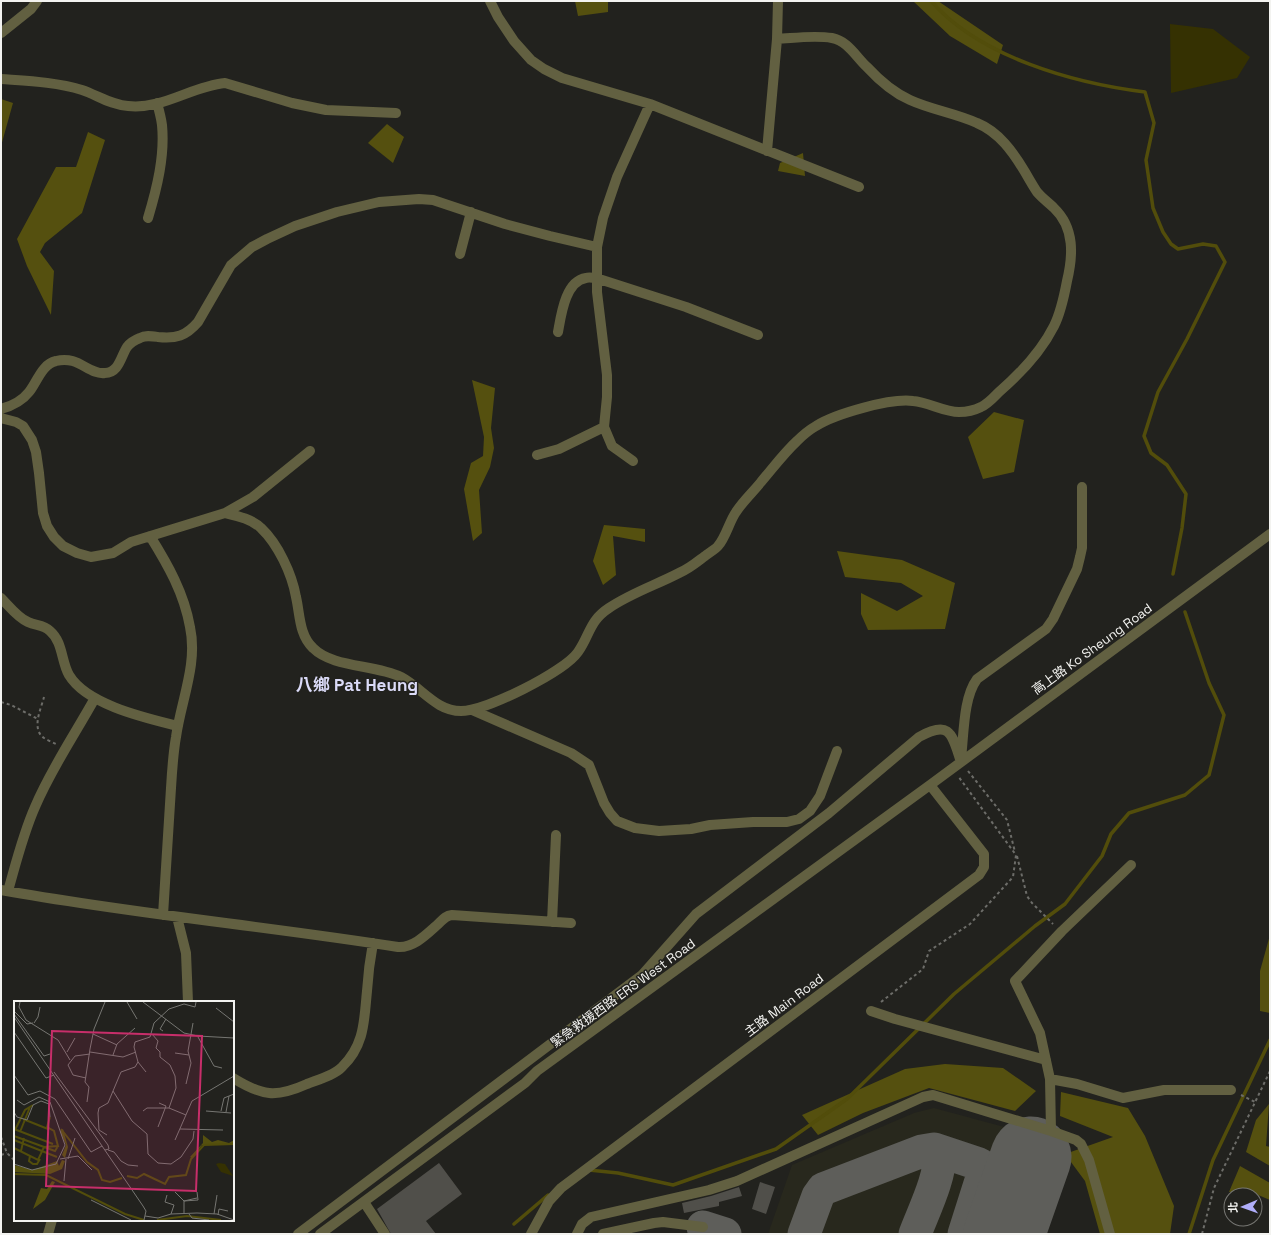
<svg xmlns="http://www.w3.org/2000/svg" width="1271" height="1235" font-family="'Space Grotesk','Noto Sans TC',sans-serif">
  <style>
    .built { fill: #28281d }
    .green { fill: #353102 }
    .forest { fill: #55500f }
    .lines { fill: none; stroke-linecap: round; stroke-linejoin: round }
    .stream { stroke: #524d0b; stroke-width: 3.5 }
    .taxiway { stroke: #5e5e5a; stroke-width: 33 }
    .runway { stroke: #5e5e5a; stroke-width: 81 }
    .building { fill: #504f4a }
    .path { stroke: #6d6d69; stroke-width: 2; stroke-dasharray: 3 3; stroke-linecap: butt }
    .minor { stroke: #626041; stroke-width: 10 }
    .labels { text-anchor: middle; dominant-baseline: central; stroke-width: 3; stroke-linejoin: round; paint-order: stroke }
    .street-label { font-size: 13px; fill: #f3f3f0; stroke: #22221e }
    .district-label { font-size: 17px; font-weight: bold; fill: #dbdbf8; stroke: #22221e }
    .inset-river { fill: none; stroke: #524d0b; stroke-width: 2 }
    .inset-road { fill: none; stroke: #767672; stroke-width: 1 }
    .view { fill: #c72e6a; fill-opacity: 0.15; stroke: #c72e6a; stroke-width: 2 }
    .inset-edge { fill: none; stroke: #f3f3f0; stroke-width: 2 }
  </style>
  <rect width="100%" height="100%" fill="#22221e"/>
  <!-- built -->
  <path class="built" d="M934 1108 1008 1128 971 1234H768L792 1165 914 1113Z"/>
  <!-- green -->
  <path class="green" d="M1170 24 1213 29 1250 57 1237 78 1171 93Z"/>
  <!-- forest -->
  <path class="forest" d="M575 1H608V12L578 16Z
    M913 1H938L1003 45 997 64 950 36Z
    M1 99 13 103 1 146Z
    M387 124 404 137 393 163 368 143Z
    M88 132 105 140 82 213 45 243 40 252 54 271 51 315 27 266 17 239 56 167H76Z
    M803 153 805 176 778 171 780 163Z
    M472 380 495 388 491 428 494 448 490 467 479 490 482 533 473 541 464 489 471 463 483 456 484 437Z
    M994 412 1024 420 1014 472 983 479 968 437Z
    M604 525 645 529V542L613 536 616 575 603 585 593 561Z
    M837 551 902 560 955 583 945 629 868 630 861 614V593L897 611 923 596 901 583 845 577Z
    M1270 935V1013L1260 1011V971Z
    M945 1064 1003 1068 1036 1091 1015 1111 929 1088 863 1113 818 1135 802 1115 905 1069Z
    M1061 1092 1128 1108 1145 1136 1174 1206 1170 1234H1100L1085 1181 1065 1154 1113 1137 1060 1116Z
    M1269 1104 1266 1146 1270 1147V1166L1246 1152 1256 1120Z
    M1240 1166 1270 1183V1200L1251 1192H1229Z"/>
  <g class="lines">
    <!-- stream -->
    <path class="stream" d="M931 1C980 57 1073 83 1145 92L1154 123 1146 160 1153 208 1163 232 1171 244 1178 249 1203 244 1216 246 1225 262 1187 339 1158 392 1144 436 1151 453 1167 465 1186 494 1182 528 1173 574
      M589 1170 618 1173 673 1185 776 1149 847 1099 954 994 1035 926 1065 904 1102 856 1111 834 1129 813 1185 795 1209 775 1224 715 1209 683 1185 612
      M514 1224 548 1195
      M1189 1234 1213 1160 1270 1040"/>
    <!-- taxiway -->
    <path class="taxiway" d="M940 1151 979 1164 984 1171 964 1234
      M703 1227 725 1234
      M804 1234 818 1196 823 1189 922 1151 934 1149 940 1151C941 1177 924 1210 915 1234"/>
    <!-- runway -->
    <path class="runway" d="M1004 1234 1031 1157"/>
  </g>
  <!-- building -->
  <path class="building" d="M439 1163 462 1194 426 1221 436 1234H391L377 1209Z
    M760 1182 775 1187 766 1214 752 1209Z
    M739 1187 742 1196 719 1202V1206L684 1213 682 1203 711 1196Z"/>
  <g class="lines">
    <!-- path -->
    <path class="path" d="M44 697C41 709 31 729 44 738 47 740 52 742 56 744
      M1 702 11 705 38 719
      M968 771 1007 820 1015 852
      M1017 856 1027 896 1032 903 1053 924
      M881 1002 923 969 929 951 970 924 1013 877 1016 855 958 776
      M1241 1095 1255 1102
      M1 1137 7 1153 15 1161
      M1 1155 7 1153
      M1202 1234 1214 1188 1270 1071"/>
    <!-- minor -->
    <path class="minor" d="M490 1 498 17 514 41 531 60 544 69 562 78 650 104 859 187
      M1 33 31 9 37 1
      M1 79C28 81 56 82 82 90 97 95 111 105 128 106 162 110 192 86 225 83L292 103 326 110 396 113
      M767 151 777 39 778 1
      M148 218C157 188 165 156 162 125 161 117 159 110 157 103
      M460 254 471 212
      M558 332C561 316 565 281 586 278 589 277 593 278 596 278L686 307 758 335
      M1 409C12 406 22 401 29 392 37 382 42 364 56 361 79 355 88 375 105 373 119 373 121 356 127 347 130 343 135 340 140 338 145 335 151 336 158 337 176 339 186 336 198 322L231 265 252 247 267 239 295 226 337 212 379 202 419 199 433 200 505 224 550 236 597 247
      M1 418 16 422 23 426 32 440 36 452 39 473 43 513 47 526 54 537 63 546 77 553 91 557 113 553 131 542 225 513 253 497 310 451
      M537 455 559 449 604 427
      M633 461 612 446 604 427 607 397V375L597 292V247L603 218 617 177 650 104
      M225 513C238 516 252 519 261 528 278 544 292 574 296 597 300 614 299 635 313 648 333 668 374 664 401 677 422 688 436 711 461 711 486 711 564 672 578 652 590 635 589 621 609 608 631 593 656 585 679 573 689 569 697 562 705 556 706 555 717 548 718 546 726 537 729 522 736 512 743 501 753 492 761 482 773 468 784 453 797 441 803 435 809 430 816 426 835 414 890 398 913 401 928 402 944 412 959 412 965 412 975 410 981 407 988 404 994 397 999 392 1021 373 1041 352 1054 326 1061 312 1064 297 1067 281 1073 256 1075 228 1054 208 1049 203 1042 198 1037 192 1033 186 1029 179 1025 172 1013 152 999 132 977 123 955 113 932 110 910 100 894 93 879 80 867 67 856 57 848 41 832 38 814 35 795 38 777 39
      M150 536C168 565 184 593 190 627 198 664 181 701 176 737 173 754 172 771 171 788 168 830 166 873 163 915
      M1 598C9 606 18 618 28 622 36 626 43 624 50 631 63 642 61 661 69 675 87 705 146 718 178 726
      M472 710 571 753 589 765 604 803 610 813 617 821 635 828 659 831 691 829 710 825 753 822H787L799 819 810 811 820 796 837 751
      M961 758C964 735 963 698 977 679L1046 629 1053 619 1077 569 1080 557 1082 548V487
      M1 890C133 914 266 926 398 947 413 948 426 935 436 926 442 921 444 916 452 915L571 923
      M8 891C16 863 23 834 35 807 51 769 75 734 95 698
      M177 917 186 953 188 1002
      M552 922 556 835
      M871 1011 895 1019 1046 1060
      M233 1078C262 1096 276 1098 307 1084 317 1080 335 1075 342 1067 365 1045 364 1020 367 991 368 975 370 959 373 943
      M1050 1079 1077 1084 1123 1098 1164 1090H1231
      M1051 1131 1050 1079 1040 1033 1015 981 1062 931 1131 865
      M364 1202 385 1234
      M48 1234 52 1220
      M298 1234 642 975 696 914 829 813 919 737C951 719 952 735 961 762
      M320 1234 525 1083 537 1071 930 785 1270 534
      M531 1234 549 1201 561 1188 979 875 984 867V854L930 785
      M577 1234 582 1224 591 1217 709 1190 737 1181 923 1097 933 1095 1051 1131 1076 1140 1081 1144 1089 1160 1110 1234
      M603 1234 654 1223 663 1222 703 1227"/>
  </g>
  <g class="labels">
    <!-- street labels -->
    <g class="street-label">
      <text transform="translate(1092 649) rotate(-36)">高上路 Ko Sheung Road</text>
      <text transform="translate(623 993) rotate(-36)">緊急救援西路 ERS West Road</text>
      <text transform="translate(784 1005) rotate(-37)">主路 Main Road</text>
    </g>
    <!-- district labels -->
    <g class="district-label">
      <text x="357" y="685">八鄉 Pat Heung</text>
    </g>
  </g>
  <!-- overview -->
  <g transform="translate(14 1001)">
    <rect width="220" height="220" fill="#22221e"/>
    <path d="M205 162 211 163 219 175 207 171 202 163Z" fill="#353102"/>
    <path d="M49 128 54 146 51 157 48 154 52 144 46 130ZM189 134 198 141 204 139 215 142 220 139V144H188L178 157 176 156 189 142ZM48 159 51 160 48 168 36 173 0 171V164L19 169 43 160 45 165ZM38 180 41 181 31 199 19 208 27 187 33 188Z" fill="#55500f"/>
    <path class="inset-river" d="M9 118 34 128M0 128 39 143M47 128 73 161 84 169 88 179 96 181 108 177M1 129 11 109 19 104M6 131 16 106M0 135 41 150 44 145M0 139 43 156M0 147 24 159 30 146 44 145 40 130 33 126 36 116M7 150 10 137M16 155 15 160 19 163H23L26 158M0 173 32 174 111 213 130 219M113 175 123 177 130 173 151 183 155 176 172 174 177 158 190 144 220 143M143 219 173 215 207 219"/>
    <path class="inset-road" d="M6 1 5 6 12 19 44 39 56 59M113 1 123 18M129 1 170 32 184 35 220 37M202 7 220 21M0 10 13 23 19 22M0 13 30 55 36 53M0 16 129 205 132 210 130 219M20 22 24 16 26 6M149 30 146 28 152 18M0 31 32 77 40 74M79 33 103 44M138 33 144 40 142 47 146 51V56L156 64 161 75 162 87 155 107M184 36 200 65 208 67M53 51 61 37M76 51 109 56 122 51M161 52 175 54M99 54 103 43 121 27M124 61 121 66 107 71 99 90 118 120 133 133 134 153 144 162 157 163 167 156 179 138 180 130M40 71 94 144 95 148 91 149M132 71 124 61 120 46 121 41 136 36 140 22 155 8 170 3 181 6 182 1M0 74 14 94 26 90 41 98 77 151 88 145M72 77 59 74 54 64 61 55 76 53M172 83 177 62 174 50 179 22M73 101 75 86 71 81 76 48 80 28 91 1M129 110 133 107H155L172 114M192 110 217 112M207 110 210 97 220 93M0 111 3 116 13 119 19 104 27 100 35 103 36 116M212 111 215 95M144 126 152 105 145 102M166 128 209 129M93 134 85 129 84 112 85 107 94 102 99 90M161 139 178 100 220 75M94 149 100 151 107 160 114 164 124 165M46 158 64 155 78 169M54 158 61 137M0 163 18 169 42 163 51 144 36 101 25 96 10 104 3 99M50 180 52 158M161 191 170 200V213M153 194 151 201 160 204 157 213M77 199 117 219M170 200 184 199 183 191M170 200 183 197M175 213 178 217 195 219M200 213 203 194M204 214 205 208 214 210M131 215 144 217 157 213 183 212 203 213 220 219"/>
    <path class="view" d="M38 30 188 35 182 190 32 185Z"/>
    <rect width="220" height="220" class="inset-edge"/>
  </g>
  <!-- border -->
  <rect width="1271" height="1235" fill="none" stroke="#f3f3f0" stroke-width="4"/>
  <!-- north arrow -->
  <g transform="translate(1243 1207) rotate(268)"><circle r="19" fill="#22221e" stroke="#767672"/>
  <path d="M0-3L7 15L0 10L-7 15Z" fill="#b0aefa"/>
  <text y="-6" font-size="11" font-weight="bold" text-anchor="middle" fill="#f3f3f0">北</text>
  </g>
</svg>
